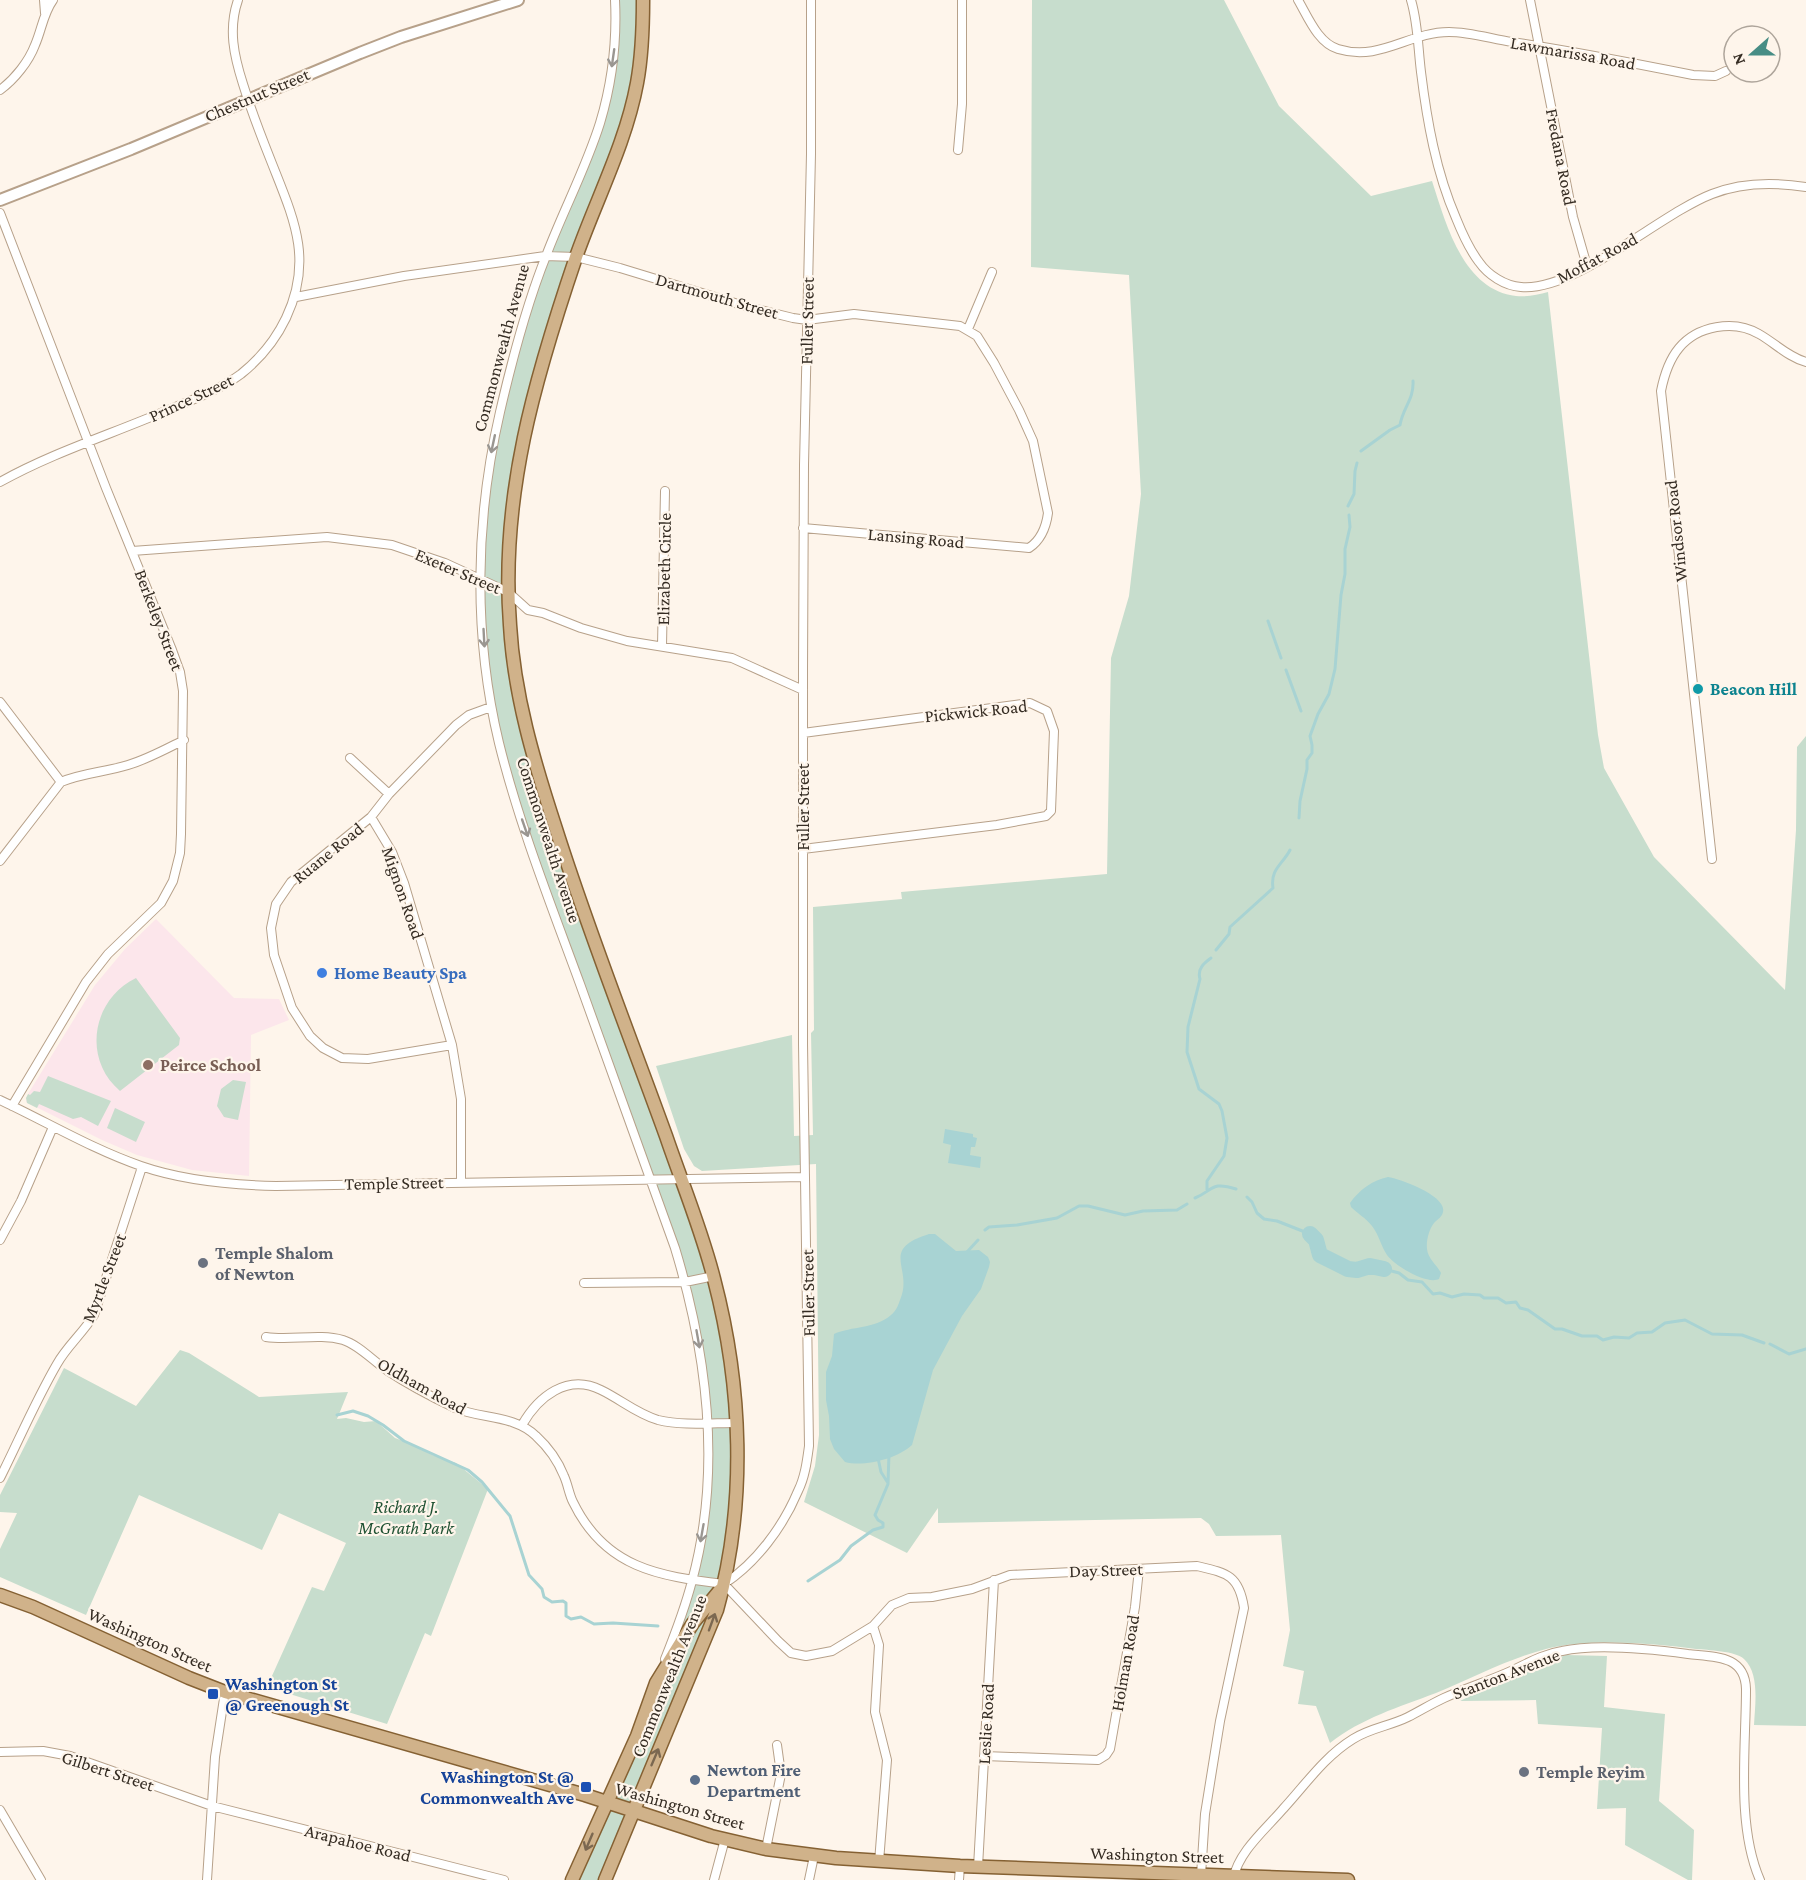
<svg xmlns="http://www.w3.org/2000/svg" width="1806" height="1880" font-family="'Crimson Pro',serif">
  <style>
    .education { fill: #fce6eb }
    .green { fill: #c7ddcd }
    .water { fill: #a8d3d3 }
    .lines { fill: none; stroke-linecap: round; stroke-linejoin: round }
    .stream { stroke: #a8d3d3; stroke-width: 3 }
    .river { stroke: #a8d3d3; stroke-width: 16 }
    .street-casing { stroke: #b7a18a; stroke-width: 10 }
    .secondary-casing { stroke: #b7a18a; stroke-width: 14 }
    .primary-casing { stroke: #856133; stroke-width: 15 }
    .street { stroke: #fff; stroke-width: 8 }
    .secondary { stroke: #fff; stroke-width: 10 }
    .primary { stroke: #d0b28a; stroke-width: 12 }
    .oneway { stroke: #9a9691 }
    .oneway2 { stroke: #7b6851 }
    .culture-dot { fill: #0f9aa8; stroke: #fef5eb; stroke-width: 2 }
    .shop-dot { fill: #3f7fe0; stroke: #fef5eb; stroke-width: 2 }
    .education-dot { fill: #8d6e63; stroke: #fef5eb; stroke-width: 2 }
    .worship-dot { fill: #6b7280; stroke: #fef5eb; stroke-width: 2 }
    .transit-dot { fill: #1a4fb4; stroke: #fef5eb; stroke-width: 2 }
    .service-dot { fill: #5c6f8a; stroke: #fef5eb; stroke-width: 2 }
    .labels { text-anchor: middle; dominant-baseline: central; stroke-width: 4.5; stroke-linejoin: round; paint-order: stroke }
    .street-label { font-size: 18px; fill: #352c23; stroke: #fef5eb }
    .culture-label { font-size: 18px; font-weight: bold; fill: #0d838f; stroke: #fef5eb; text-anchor: start }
    .shop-label { font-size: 18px; font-weight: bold; fill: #366cbe; stroke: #fef5eb; text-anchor: start }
    .education-label { font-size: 18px; font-weight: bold; fill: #785e54; stroke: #fef5eb; text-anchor: start }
    .worship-label { font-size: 18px; font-weight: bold; fill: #5b616d; stroke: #fef5eb; text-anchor: start }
    .park-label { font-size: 18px; font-style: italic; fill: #205233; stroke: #fef5eb }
    .transit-label { font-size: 18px; font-weight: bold; fill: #164399; stroke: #fef5eb; text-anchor: start }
    .service-label { font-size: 18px; font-weight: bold; fill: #4e5e75; stroke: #fef5eb; text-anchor: start }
  </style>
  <rect width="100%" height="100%" fill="#fef5eb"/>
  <!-- education -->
  <path class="education" d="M156 919 234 998 279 999 289 1020 251 1035 249 1176 192 1170 137 1155 102 1140 26 1102 28 1094 95 985 125 949Z"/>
  <!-- green -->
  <path class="green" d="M615 0H643L637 84 528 414 509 556 524 718 704 1246 737 1423 724 1584 605 1880H572L682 1616 703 1524 708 1423 691 1303 511 788 491 707 480 580 485 491 528 311 599 124 609 87Z
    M1032 0H1224L1279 106 1371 196 1432 181C1446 224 1463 290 1516 296 1527 297 1538 295 1548 292L1598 735 1604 768 1654 857 1785 990 1796 830 1797 747 1806 736V1726L1754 1725C1755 1705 1760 1674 1744 1659 1736 1651 1707 1650 1696 1649 1652 1643 1588 1638 1546 1649 1508 1659 1473 1678 1436 1693 1399 1707 1362 1718 1330 1743L1316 1706 1298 1704 1304 1671 1283 1666 1290 1630 1281 1535 1216 1536 1209 1524 1201 1518 938 1523V1508L907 1553 804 1502 815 1466 819 1435 816 1164 702 1171 694 1166 684 1149 656 1066 792 1035 794 1136 813 1135 811 1033 814 1030 813 907 902 899 901 892 1107 874 1111 658 1129 596 1141 494 1129 275 1031 267Z
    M136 978 180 1038 179 1045 120 1091C82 1059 92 999 136 978Z
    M48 1076 111 1101 98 1126 81 1117 73 1119 39 1104 37 1108 27 1103 26 1098 28 1094 30 1095 34 1091 40 1092Z
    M233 1080 246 1082 238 1120 224 1117 217 1106 221 1089Z
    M115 1108 145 1122 136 1142 107 1128Z
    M180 1350 189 1353 259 1397 348 1392 337 1419 346 1418 364 1422 376 1421 395 1438 414 1445 432 1455 456 1463 488 1489 431 1636 425 1633 387 1724 267 1687 312 1587 324 1591 346 1543 279 1513 262 1550 139 1495 86 1615 0 1577V1549L17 1513 0 1512V1495L64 1368 136 1406Z
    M1566 1655 1607 1656 1604 1707 1665 1714 1659 1801 1694 1830 1692 1880H1688L1625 1845 1626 1808 1597 1809 1602 1728 1538 1724 1536 1700 1460 1701 1517 1673Z"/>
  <!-- water -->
  <path class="water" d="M945 1129 973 1134V1137L977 1138 975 1147H971L970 1155 981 1157 980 1168 948 1163 951 1145 943 1143Z
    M1388 1177C1401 1179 1447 1196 1443 1212 1442 1217 1438 1219 1434 1223 1429 1229 1426 1241 1427 1249 1428 1259 1437 1265 1441 1273L1439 1279C1427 1285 1395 1266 1387 1255 1381 1246 1379 1235 1372 1226 1366 1218 1358 1214 1351 1207L1350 1203C1359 1190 1373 1180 1388 1177Z
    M929 1234H935L956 1251 979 1250 988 1257 990 1262 989 1267 981 1289 962 1316 933 1370 912 1445C897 1459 864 1467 845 1462L834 1449 830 1439 829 1416 826 1400V1372L832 1356 834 1334C852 1326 875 1329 891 1315 896 1311 898 1306 900 1300 914 1268 878 1250 929 1234Z"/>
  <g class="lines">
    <!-- stream -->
    <path class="stream" d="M1361 451 1390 430 1400 425C1403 407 1414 400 1413 381
      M1348 506 1354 494 1355 471 1357 463
      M1268 621 1281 658
      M1286 670 1301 711
      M1299 818 1300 801 1307 769V760L1312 753V745L1310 736 1318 714 1329 694 1335 669 1341 595 1345 574V549L1350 527 1349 515
      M1216 950 1229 934 1230 927 1273 888C1270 869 1283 864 1290 850
      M1207 1190V1181L1224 1156 1227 1138 1222 1111 1219 1104 1199 1089 1187 1052 1188 1027 1200 979C1197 969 1204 963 1211 958
      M1247 1197 1252 1202 1257 1213 1264 1219 1277 1221 1310 1234
      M1195 1198C1214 1190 1211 1181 1236 1189
      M985 1230 989 1227 1017 1225 1057 1218 1079 1206H1088L1125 1215 1143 1211 1177 1210 1187 1204
      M967 1252 978 1240
      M1384 1269 1399 1273 1408 1280 1422 1282 1433 1294 1440 1293 1452 1297 1464 1294 1480 1295 1484 1298H1498L1506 1303 1516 1302 1520 1308 1528 1310 1555 1329H1562L1582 1336H1597L1603 1340 1614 1337 1629 1338 1637 1333 1652 1332 1665 1323 1685 1320 1712 1334 1742 1335 1764 1343
      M1770 1344 1789 1354 1806 1349
      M337 1415 353 1411 368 1416 383 1425 404 1441 468 1470 482 1482 510 1516 529 1575 542 1589 544 1597 552 1602 563 1601 566 1603V1616L571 1619 581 1617 594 1624 613 1623 658 1626
      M878 1458 881 1472 888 1483
      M808 1581 840 1560 851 1546 873 1530 883 1527V1523L878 1520 875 1515 888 1484 889 1453"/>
    <!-- river -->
    <path class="river" d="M1310 1234 1316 1240 1320 1255 1348 1269 1357 1270 1370 1266 1384 1269"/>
    <!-- street casing -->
    <g class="street-casing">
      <path id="street" d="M44 0 45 13
        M615 0C617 41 612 83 600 123 586 168 563 211 546 256 526 306 512 360 500 412 475 520 473 635 499 743 519 824 551 905 580 984 612 1072 643 1160 675 1248 708 1357 722 1471 692 1581 685 1608 675 1634 665 1659
        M1298 0C1308 17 1318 43 1338 49 1380 62 1409 32 1449 32 1470 32 1492 39 1512 42 1573 51 1633 63 1693 75L1715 76 1726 71
        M1411 0C1418 23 1418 48 1421 72 1427 121 1436 172 1456 218 1462 233 1469 249 1479 262 1488 275 1505 286 1521 287 1575 292 1660 214 1712 194 1742 182 1774 182 1806 187
        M1530 0 1573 217 1587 266
        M0 90C15 79 29 61 35 45 42 29 43 14 53 0
        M958 150 962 104V0
        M0 213 106 488 172 650 180 672 183 691 181 834 180 853 173 881 161 903 108 954 86 982 12 1106
        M296 297 404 276 545 256 576 257 620 268 748 307 793 318 807 320 854 314 960 326 977 336 994 363 1019 410 1033 441 1048 513C1046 528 1041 540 1029 548L803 528
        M968 329 992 272
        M0 482C52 453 109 435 163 412 189 401 218 391 241 374 261 358 275 341 286 318 314 259 293 217 271 161 261 136 251 110 243 84 234 56 228 29 238 0
        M132 551 327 537 392 545 445 563 508 592 528 610 543 613 581 628 627 641 732 658 803 690
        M662 646 665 491
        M0 702 61 782
        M803 733 1030 703 1047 711 1054 731 1051 811 1046 816 997 825 803 849
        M350 758 389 794
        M371 817 392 852 404 883 452 1045 461 1099V1182
        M1712 859 1661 391C1664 376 1669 360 1679 348 1697 326 1734 319 1759 334 1775 343 1788 357 1806 362
        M0 861 61 782C82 773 106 772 128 765 148 759 166 749 184 740
        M452 1045 368 1059 342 1058 323 1048 310 1036 292 1008 274 955 271 928 276 904 291 882 371 817 389 794 456 725 469 715 491 707
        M0 1100C47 1122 92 1149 141 1166 184 1181 232 1185 276 1186L805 1177
        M0 1240 21 1201 53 1127
        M584 1283 685 1282 714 1276
        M266 1337C291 1341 318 1333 343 1340 359 1345 373 1361 388 1371 409 1385 432 1397 455 1408 481 1419 515 1415 536 1436 548 1447 558 1461 564 1476 568 1485 569 1494 573 1502 605 1568 658 1576 724 1584
        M522 1425C538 1397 567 1373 601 1390 620 1399 637 1414 658 1420 683 1426 711 1423 737 1423
        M0 1478C19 1440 36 1400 57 1364 67 1346 83 1333 94 1315L142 1167
        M724 1584C756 1563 783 1527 798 1491 805 1477 807 1461 809 1446L803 1044V670L804 465 811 154V0
        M724 1584 778 1641 791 1653 806 1656 832 1651 873 1626 892 1605 909 1598 932 1597 972 1589 1010 1575 1197 1566C1227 1573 1239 1575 1244 1608L1220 1721 1205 1814 1201 1875
        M873 1626 879 1645 875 1712 887 1760 879 1862
        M0 1752 43 1751 70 1756 212 1806 504 1880
        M984 1756 1098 1760 1106 1755 1110 1749 1135 1607 1139 1569
        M0 1810 41 1880
        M766 1849 781 1774 777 1745
        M978 1867 994 1580
        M1233 1879C1239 1851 1265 1830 1283 1809 1306 1784 1324 1757 1353 1739 1370 1728 1390 1726 1408 1717 1420 1711 1431 1704 1444 1698 1466 1688 1489 1681 1511 1671 1528 1663 1543 1654 1562 1651 1598 1643 1651 1649 1688 1654 1715 1657 1745 1655 1746 1689 1746 1748 1736 1825 1760 1880
        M207 1880 215 1757 225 1692
        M714 1880 725 1839
        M809 1880 814 1856
        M959 1880 960 1866"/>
    </g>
    <!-- secondary casing -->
    <g class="secondary-casing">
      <path id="secondary" d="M0 200 131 149 360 53 401 37 518 0"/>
    </g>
    <!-- primary casing -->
    <g class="primary-casing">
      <path id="primary" d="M0 1595 33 1607 189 1678 225 1692 585 1795 711 1836 766 1849 836 1858 960 1866 1348 1880
        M572 1880 637 1736 656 1683 693 1623 720 1590
        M605 1880 717 1610C747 1503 742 1386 714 1279 702 1231 682 1183 666 1136 629 1034 589 933 556 829 534 762 514 695 510 625 500 496 535 378 576 257 596 200 626 143 637 83 642 56 643 28 643 0"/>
    </g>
    <!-- street -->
    <use href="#street" class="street"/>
    <!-- secondary -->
    <use href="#secondary" class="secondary"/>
    <!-- primary -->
    <use href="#primary" class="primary"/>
  </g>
  <!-- one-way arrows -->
  <defs><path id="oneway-shaft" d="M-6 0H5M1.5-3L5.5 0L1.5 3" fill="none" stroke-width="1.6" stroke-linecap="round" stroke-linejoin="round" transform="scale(1.5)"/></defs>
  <g class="oneway">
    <use href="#oneway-shaft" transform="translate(613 58) rotate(98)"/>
    <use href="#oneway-shaft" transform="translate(493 444) rotate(102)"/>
    <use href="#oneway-shaft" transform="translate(484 638) rotate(87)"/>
    <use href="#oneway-shaft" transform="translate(525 828) rotate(71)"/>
    <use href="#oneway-shaft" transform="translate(698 1339) rotate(80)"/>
    <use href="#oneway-shaft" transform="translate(702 1533) rotate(100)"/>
  </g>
  <g class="oneway2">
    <use href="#oneway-shaft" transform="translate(712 1622) rotate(-70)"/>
    <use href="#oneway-shaft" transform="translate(655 1757) rotate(-67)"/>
    <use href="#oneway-shaft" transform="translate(589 1842) rotate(113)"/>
  </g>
  <!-- markers -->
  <circle class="culture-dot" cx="1698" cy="689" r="6"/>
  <circle class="shop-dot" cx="322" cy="973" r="6"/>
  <circle class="education-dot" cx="148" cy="1065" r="6"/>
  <g class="worship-dot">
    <circle cx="203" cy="1263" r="6"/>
    <circle cx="1524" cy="1772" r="6"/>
  </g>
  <g class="transit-dot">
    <rect x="207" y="1688" width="12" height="12" rx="3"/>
    <rect x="580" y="1781" width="12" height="12" rx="3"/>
  </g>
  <circle class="service-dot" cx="695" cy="1780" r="6"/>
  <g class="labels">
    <!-- street labels -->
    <g class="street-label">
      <text transform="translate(1573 53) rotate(10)">Lawmarissa Road</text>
      <text transform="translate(257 95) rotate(-23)">Chestnut Street</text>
      <text transform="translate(1561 157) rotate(79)">Fredana Road</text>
      <text transform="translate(1597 258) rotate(-28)">Moffat Road</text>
      <text transform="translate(717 296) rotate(16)">Dartmouth Street</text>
      <text transform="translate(807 321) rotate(-89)">Fuller Street</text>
      <text transform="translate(501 348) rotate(-75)">Commonwealth Avenue</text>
      <text transform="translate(191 398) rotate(-25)">Prince Street</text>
      <text transform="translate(1676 531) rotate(-96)">Windsor Road</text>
      <text transform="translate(916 538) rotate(5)">Lansing Road</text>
      <text transform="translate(664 569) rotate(-89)">Elizabeth Circle</text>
      <text transform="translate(458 571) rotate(23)">Exeter Street</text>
      <text transform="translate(159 620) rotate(69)">Berkeley Street</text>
      <text transform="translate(976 711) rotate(-6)">Pickwick Road</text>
      <text transform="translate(803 807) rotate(-90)">Fuller Street</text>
      <text transform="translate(549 840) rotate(72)">Commonwealth Avenue</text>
      <text transform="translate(328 853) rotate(-39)">Ruane Road</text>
      <text transform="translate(403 893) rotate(71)">Mignon Road</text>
      <text transform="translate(394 1183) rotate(-1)">Temple Street</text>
      <text transform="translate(104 1278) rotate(-69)">Myrtle Street</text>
      <text transform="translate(808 1293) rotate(-91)">Fuller Street</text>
      <text transform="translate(422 1386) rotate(29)">Oldham Road</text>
      <text transform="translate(1106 1570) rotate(-2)">Day Street</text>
      <text transform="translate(150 1640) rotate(24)">Washington Street</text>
      <text transform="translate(1125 1663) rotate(-80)">Holman Road</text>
      <text transform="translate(1506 1674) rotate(-21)">Stanton Avenue</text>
      <text transform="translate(669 1676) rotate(-68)">Commonwealth Avenue</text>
      <text transform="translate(986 1724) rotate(-87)">Leslie Road</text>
      <text transform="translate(108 1771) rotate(18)">Gilbert Street</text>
      <text transform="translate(680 1806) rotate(16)">Washington Street</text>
      <text transform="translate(358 1843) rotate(14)">Arapahoe Road</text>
      <text transform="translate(1157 1855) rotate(2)">Washington Street</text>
    </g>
    <!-- culture labels -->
    <g class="culture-label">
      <text x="1710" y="689">Beacon Hill</text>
    </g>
    <!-- shop labels -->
    <g class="shop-label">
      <text x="334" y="973">Home Beauty Spa</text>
    </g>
    <!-- education labels -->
    <g class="education-label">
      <text x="160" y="1065">Peirce School</text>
    </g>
    <!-- worship labels -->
    <g class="worship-label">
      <text x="215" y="1253">Temple Shalom<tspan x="215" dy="21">of Newton</tspan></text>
      <text x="1536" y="1772">Temple Reyim</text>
    </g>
    <!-- park labels -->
    <g class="park-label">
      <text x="406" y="1507">Richard J.<tspan x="406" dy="21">McGrath Park</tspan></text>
    </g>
    <!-- transit labels -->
    <g class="transit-label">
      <text x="225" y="1684">Washington St<tspan x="225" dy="21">@ Greenough St</tspan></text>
      <text x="574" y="1777" text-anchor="end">Washington St @<tspan x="574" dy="21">Commonwealth Ave</tspan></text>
    </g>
    <!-- service labels -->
    <g class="service-label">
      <text x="707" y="1770">Newton Fire<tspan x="707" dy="21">Department</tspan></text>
    </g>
  </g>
  <!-- north arrow -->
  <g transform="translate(1752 54) rotate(249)"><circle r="28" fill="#fef5eb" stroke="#aea59b" stroke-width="1.5"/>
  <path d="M0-4.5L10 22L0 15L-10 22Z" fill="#478d85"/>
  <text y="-9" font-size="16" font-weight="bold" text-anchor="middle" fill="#352c23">N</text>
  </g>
</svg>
